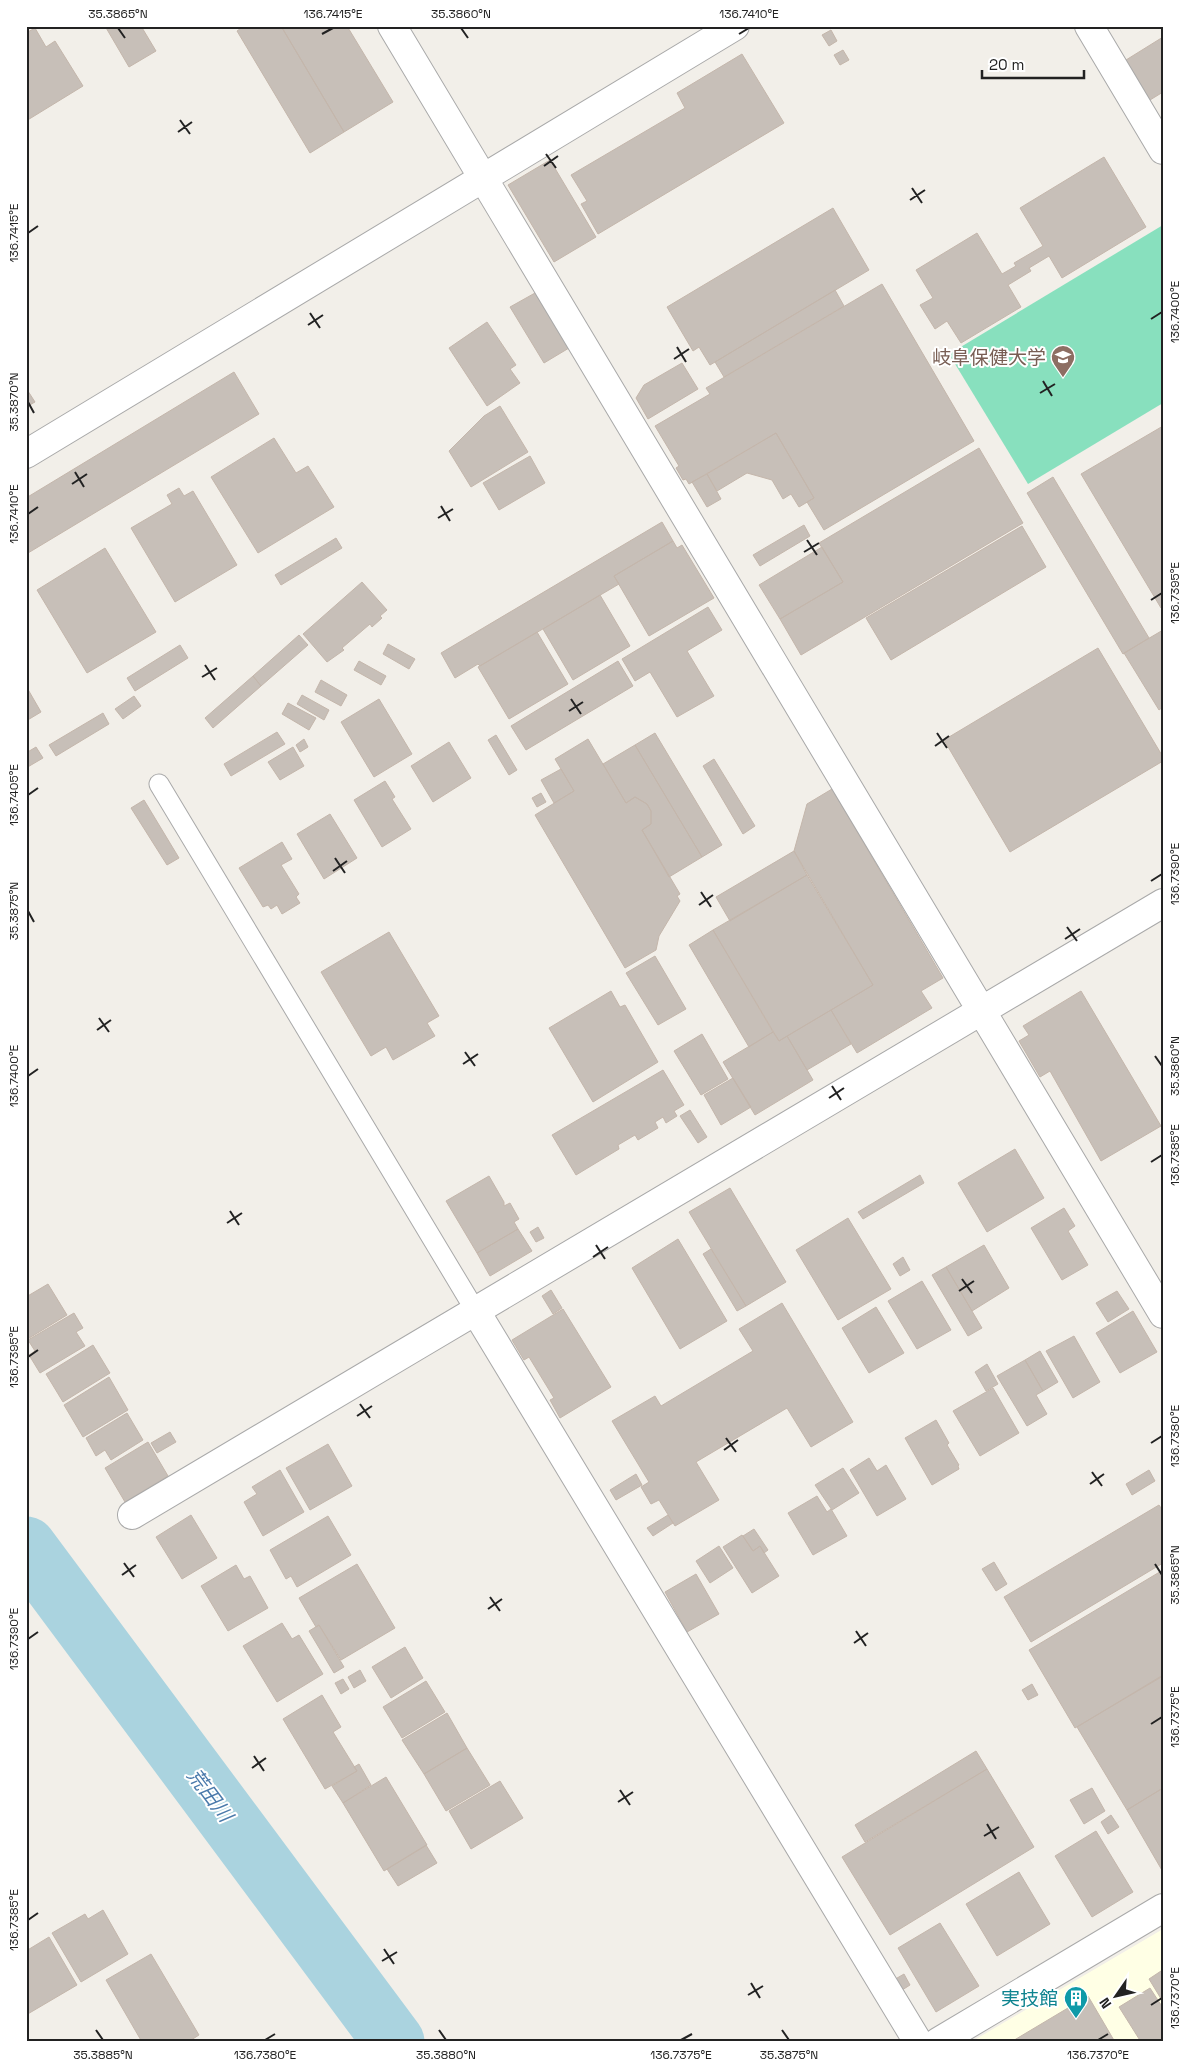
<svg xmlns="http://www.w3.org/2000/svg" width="1189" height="2068" font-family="'Space Grotesk','Noto Sans JP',sans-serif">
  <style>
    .education { fill: #ffffe5 }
    .pitch { fill: #88e0be }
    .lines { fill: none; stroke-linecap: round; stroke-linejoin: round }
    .river { stroke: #aad3df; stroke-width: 61 }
    .building { fill: #c7bfb8; stroke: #c4b6ab }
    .lane-casing { stroke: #a9a9a9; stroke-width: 21 }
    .street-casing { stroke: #a9a9a9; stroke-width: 30 }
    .lane { stroke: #fff; stroke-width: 19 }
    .street { stroke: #fff; stroke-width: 28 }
    .ticks { fill: none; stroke: #222; stroke-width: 2 }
    .labels { text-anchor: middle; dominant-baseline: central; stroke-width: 4; stroke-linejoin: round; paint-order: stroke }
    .education-label { font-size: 19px; fill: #785e54; stroke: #fff; text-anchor: end }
    .culture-label { font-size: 19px; fill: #0d838f; stroke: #fff; text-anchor: end }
    .water-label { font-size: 20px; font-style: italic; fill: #4a7aab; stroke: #fff }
    .neatline { fill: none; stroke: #222; stroke-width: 2 }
    .ticks-label { font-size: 12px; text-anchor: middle; fill: #222 }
  </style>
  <rect width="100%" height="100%" fill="#f2efe9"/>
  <!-- education -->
  <path class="education" d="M1163 1929V2042H971Z"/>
  <!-- pitch -->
  <path class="pitch" d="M1163 225V403L1028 484 949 354Z"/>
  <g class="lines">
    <!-- river -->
    <path class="river" d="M26 1547 394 2042"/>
  </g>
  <!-- building -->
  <path class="building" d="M105 26H141L156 51 129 67Z
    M244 26H281L344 132 310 153 237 31Z
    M281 26H347L393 102 344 132Z
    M35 28 46 47 55 41 83 86 26 121V33Z
    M831 30 837 41 829 46 822 35Z
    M1163 37V92L1150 100 1126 60Z
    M843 50 849 60 840 65 834 55Z
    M742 54 784 123 598 234 581 204 587 201 571 175 685 108 677 93Z
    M1104 157 1146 227 1062 278 1049 256 1029 268 1031 271 1008 285 1021 307 961 343 947 321 935 329 920 305 933 298 916 270 977 233 1002 274 1016 266 1014 263 1043 246 1020 208Z
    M550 160 596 237 554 262 508 185Z
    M833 208 869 270 710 365 699 347 693 351 667 307Z
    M882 284 974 441 824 530 807 502 814 498 776 433 689 484 686 479 683 480 676 468 679 466 655 426 710 394 706 388Z
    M835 290 844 306 724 377 715 362Z
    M535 293 569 348 544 363 510 307Z
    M487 322 516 365 510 369 520 383 487 406 449 348Z
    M682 363 698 389 648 419 636 398 644 385Z
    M234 372 259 414 28 553 26 550V498Z
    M26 388 35 402 26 407Z
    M500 406 528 452 471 487 449 451 484 416Z
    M1163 426V607L1161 608 1081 474Z
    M776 433 814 498 799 507 791 494 783 499 772 480 747 473 717 491 707 474Z
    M274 438 296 473 308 466 334 507 258 553 211 477Z
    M979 448 1023 523 801 655 780 619 843 582 819 543Z
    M530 456 545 483 499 510 483 483Z
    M707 474 721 499 707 507 692 482Z
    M1053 477 1149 638 1123 654 1027 493Z
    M179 488 184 496 193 491 237 565 175 602 131 528 172 504 167 495Z
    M662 522 673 541 614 576 619 584 480 666 478 664 455 678 441 653Z
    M804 525 810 536 760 566 753 555Z
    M1022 526 1046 567 891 660 866 618Z
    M336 538 342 548 281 585 275 575Z
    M673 541 677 548 682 545 714 598 649 636 614 576Z
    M822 547 843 582 780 619 759 585Z
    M105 548 156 632 87 673 37 590Z
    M362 582 387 610 380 616 382 618 372 627 370 624 342 648 344 650 327 662 303 634Z
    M600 595 630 646 573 680 543 629Z
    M708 607 722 630 687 651 714 696 677 717 650 672 635 681 622 659Z
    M1163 630V707L1159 710 1124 653Z
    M537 632 568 684 509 719 478 667Z
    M299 635 308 645 261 686 253 676Z
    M388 644 415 659 409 669 383 654Z
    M180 645 188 658 135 691 127 678Z
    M1098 648 1163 757V761L1010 852 944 740Z
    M359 661 386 676 381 685 354 670Z
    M618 661 633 686 526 750 511 726Z
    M253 676 261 686 213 728 205 718Z
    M321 680 347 695 341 706 315 692Z
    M26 686 41 712 26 721Z
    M302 695 329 710 324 720 297 704Z
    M134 696 141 706 123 719 115 709Z
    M379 699 412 754 374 777 341 722Z
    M288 703 316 718 309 730 282 714Z
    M103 713 109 724 56 756 49 745Z
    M277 732 285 744 231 776 224 764Z
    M655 733 722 845 702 857 635 745Z
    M496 735 517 770 509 775 488 740Z
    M304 739 308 747 300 752 296 745Z
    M588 739 626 803 635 797 647 804 651 811V824L642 830 680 894 677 896 680 901 659 936 656 950 625 968 535 815 574 791 555 759Z
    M449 742 471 778 433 802 411 766Z
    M635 745 702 857 669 877 642 830 651 824V811L647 804 635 797 626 803 603 764Z
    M36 747 43 758 26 768V753Z
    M293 747 304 766 280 780 268 762Z
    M714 759 755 826 743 834 703 766Z
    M561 769 574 791 554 803 541 780Z
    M385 781 395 797 392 799 411 829 382 847 354 800Z
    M832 789 943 978 921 991 932 1008 857 1053 831 1010 873 985 794 851 807 804Z
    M541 793 546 802 537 807 532 798Z
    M144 800 179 858 167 865 131 808Z
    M330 814 357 858 324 879 297 834Z
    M282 842 292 859 281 865 299 894 296 897 300 903 282 914 277 905 271 909 268 905 263 907 239 868Z
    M794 851 807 875 730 921 716 897Z
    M807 875 873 985 779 1041 713 930Z
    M713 930 773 1032 749 1047 689 945Z
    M389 932 439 1016 427 1023 435 1036 393 1060 386 1047 371 1056 321 972Z
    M655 956 686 1009 658 1025 626 973Z
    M611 991 620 1007 625 1005 658 1062 593 1102 549 1028Z
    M1081 991 1161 1126 1101 1161 1050 1071 1040 1077 1019 1041 1029 1035 1023 1026Z
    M831 1010 851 1044 807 1070 787 1036Z
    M773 1032 779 1041 787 1036 813 1080 755 1115 723 1062Z
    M702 1034 728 1079 701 1095 674 1051Z
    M663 1070 684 1105 674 1111 677 1116 666 1123 663 1117 655 1122 658 1128 638 1140 635 1135 618 1145 619 1149 576 1175 552 1135Z
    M733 1078 751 1107 721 1125 704 1095Z
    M690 1110 707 1137 698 1143 680 1116Z
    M1015 1149 1044 1198 987 1232 958 1183Z
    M920 1175 924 1183 863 1219 858 1212Z
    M489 1176 504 1202V1206L510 1203 519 1219 514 1222 518 1229 477 1253 446 1201Z
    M730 1188 786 1282 746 1306 689 1212Z
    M1064 1208 1075 1226 1068 1231 1088 1265 1062 1280 1031 1228Z
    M848 1218 891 1289 838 1320 796 1250Z
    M538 1227 544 1238 536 1242 530 1232Z
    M518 1229 532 1251 490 1276 477 1253Z
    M678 1239 727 1321 680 1349 632 1268Z
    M984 1245 1009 1288 972 1311 946 1267Z
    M711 1249 746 1306 737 1311 703 1254Z
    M903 1257 910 1270 900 1276 893 1264Z
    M946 1267 982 1328 968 1336 932 1275Z
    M922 1281 951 1330 917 1349 888 1301Z
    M48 1284 67 1315 26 1340V1297Z
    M551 1290 562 1308 553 1314 542 1296Z
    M1117 1291 1129 1309 1108 1322 1096 1303Z
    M782 1303 853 1422 811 1447 787 1408 696 1462 719 1500 675 1526 659 1500 651 1504 641 1487 649 1482 612 1421 655 1396 661 1406 753 1351 739 1329Z
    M876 1307 904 1353 869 1373 842 1328Z
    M563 1309 611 1387 560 1418 550 1400 554 1398 529 1357 524 1360 512 1340Z
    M1133 1311 1157 1352 1120 1373 1096 1333Z
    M74 1313 83 1328 76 1332 85 1346 40 1373 29 1355 35 1351 28 1340Z
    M1074 1336 1100 1382 1073 1398 1046 1351Z
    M93 1345 110 1373 63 1402 46 1374Z
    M1040 1351 1058 1382 1043 1391 1025 1360Z
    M1025 1360 1043 1391 1036 1395 1047 1414 1027 1426 997 1376Z
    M987 1364 998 1384 986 1391 975 1372Z
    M109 1377 128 1410 83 1437 64 1405Z
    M993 1388 1019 1433 980 1456 953 1411Z
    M127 1413 143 1440 111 1460 105 1450 96 1456 86 1438Z
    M936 1420 949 1443 947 1445 959 1465 958 1466 959 1469 932 1485 905 1438Z
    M170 1432 176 1442 157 1453 151 1443Z
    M148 1442 168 1476 125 1502 105 1468Z
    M328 1444 352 1486 310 1510 286 1468Z
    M869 1458 877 1471 886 1465 906 1499 877 1516 850 1470Z
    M843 1468 859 1493 832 1510 815 1485Z
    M280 1470 304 1512 263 1536 244 1502 257 1494 252 1487Z
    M1149 1470 1155 1481 1132 1495 1126 1484Z
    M636 1474 642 1485 616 1500 610 1490Z
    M817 1496 827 1512 831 1509 847 1536 813 1555 788 1513Z
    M1159 1505 1163 1511V1563L1031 1642 1004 1597Z
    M191 1515 217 1558 182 1579 156 1537Z
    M668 1515 673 1523 653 1536 647 1528Z
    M328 1516 351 1555 297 1587 291 1576 286 1579 270 1550Z
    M754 1529 768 1550 764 1553 760 1546 753 1551 743 1536Z
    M742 1535 753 1551 760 1546 779 1576 752 1593 723 1547Z
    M719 1546 733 1568 710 1583 696 1561Z
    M994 1562 1007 1584 996 1591 982 1569Z
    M357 1564 395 1628 341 1660 319 1625 316 1627 299 1598Z
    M236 1565 244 1579 250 1576 268 1608 228 1631 201 1586Z
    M1163 1570V1676L1075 1728 1029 1650Z
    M696 1574 719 1614 687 1632 665 1592Z
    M282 1623 292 1639 299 1635 323 1674 277 1702 243 1646Z
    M319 1625 344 1667 334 1673 309 1631Z
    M405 1647 423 1678 391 1698 372 1667Z
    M360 1670 366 1681 354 1688 348 1677Z
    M1163 1675V1788L1127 1810 1077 1727Z
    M343 1679 349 1689 341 1694 335 1683Z
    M426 1681 445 1712 402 1738 383 1707Z
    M1032 1684 1038 1695 1028 1700 1022 1690Z
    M322 1695 341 1727 333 1732 357 1771 325 1789 283 1719Z
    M447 1713 467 1748 424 1774 402 1740Z
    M467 1748 490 1785 446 1811 424 1774Z
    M976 1751 987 1769 865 1842 855 1825Z
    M359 1764 371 1785 343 1803 332 1786 357 1771 354 1767Z
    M987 1769 1034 1847 890 1935 842 1857Z
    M386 1777 427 1845 384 1871 343 1803Z
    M500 1781 523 1818 471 1849 449 1811Z
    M1092 1788 1105 1811 1084 1824 1070 1800Z
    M1163 1788V1872L1127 1810Z
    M1111 1815 1119 1827 1108 1834 1101 1822Z
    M1096 1831 1133 1892 1092 1917 1055 1856Z
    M426 1845 437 1863 398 1886 387 1869Z
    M1019 1872 1050 1924 997 1956 966 1904Z
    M103 1910 128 1954 81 1982 52 1933 85 1914 88 1919Z
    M940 1923 979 1986 936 2012 898 1948Z
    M49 1937 77 1985 26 2015V1951Z
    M151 1954 199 2035 188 2042H142L106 1980Z
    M1161 1971 1163 1974V2002L1149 1979Z
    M904 1974 910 1985 899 1992 892 1981Z
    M1150 1988 1163 2008V2042H1141L1119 2007Z
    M1088 1996 1115 2042H1011Z"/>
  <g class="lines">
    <!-- lane casing -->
    <g class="lane-casing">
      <path id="lane" d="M159 784 475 1310"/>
    </g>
    <!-- street casing -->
    <g class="street-casing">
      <path id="street" d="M392 26 1163 1314
        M1089 26 1163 150
        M26 454 735 26
        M475 1310 918 2042
        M132 1515C475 1310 820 1109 1163 903
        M938 2042 1163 1908"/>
    </g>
    <!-- lane -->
    <use href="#lane" class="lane"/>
    <!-- street -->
    <use href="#street" class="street"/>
  </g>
  <!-- ticks -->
  <path class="ticks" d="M118 28 125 38M461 28 468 38M322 34 333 28M739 34 749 28M180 120 190 134M178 132 192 122M546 154 556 168M544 166 558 156M912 188 922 203M910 200 925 190M28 233 38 226M310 313 320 328M1151 319 1162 312M308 325 323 315M677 347 686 362M674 359 689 349M1043 381 1052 396M1040 393 1055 384M28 402 34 413M75 472 84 487M72 484 87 474M441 506 450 521M28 514 38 507M438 518 453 509M807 540 817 555M804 552 819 543M1151 600 1162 593M205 665 215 680M202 677 217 668M571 699 581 714M569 711 583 702M937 733 947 748M935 746 949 736M28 795 38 788M335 858 345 873M333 871 347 861M1151 881 1162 874M701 892 711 907M699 905 713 895M28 911 34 922M1067 927 1077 941M1065 939 1080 929M99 1018 109 1032M97 1030 111 1020M465 1052 475 1066M1155 1056 1162 1066M463 1064 478 1054M28 1076 38 1069M832 1086 841 1100M829 1098 844 1088M1151 1162 1162 1155M230 1211 239 1225M227 1223 242 1213M596 1245 605 1259M593 1257 608 1247M962 1279 972 1293M959 1291 974 1281M28 1357 38 1350M360 1404 370 1418M357 1416 372 1406M726 1438 736 1452M1151 1443 1162 1436M724 1450 738 1440M1092 1472 1102 1486M1090 1484 1104 1474M124 1563 134 1577M1155 1564 1162 1575M122 1575 136 1565M490 1597 500 1611M488 1609 502 1599M856 1631 866 1646M28 1639 38 1632M854 1643 868 1633M1151 1724 1162 1717M254 1756 264 1771M252 1768 266 1758M620 1790 630 1805M618 1802 633 1792M987 1824 996 1839M984 1836 999 1827M28 1920 38 1913M384 1949 394 1964M382 1961 397 1952M751 1983 760 1998M748 1995 763 1986M1151 2005 1162 1998M96 2030 103 2040M439 2030 446 2040M782 2030 789 2040M265 2040 275 2034M681 2040 692 2034M1098 2040 1108 2034"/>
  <!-- icons -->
  <defs>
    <g id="university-pin" transform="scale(1.25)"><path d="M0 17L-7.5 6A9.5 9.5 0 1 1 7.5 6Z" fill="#8d6e63" stroke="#fff"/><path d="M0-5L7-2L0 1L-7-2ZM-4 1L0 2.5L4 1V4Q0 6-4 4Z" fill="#fff"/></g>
    <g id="building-pin" transform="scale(1.25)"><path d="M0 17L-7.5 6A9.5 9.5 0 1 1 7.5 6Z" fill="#0f9aa8" stroke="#fff"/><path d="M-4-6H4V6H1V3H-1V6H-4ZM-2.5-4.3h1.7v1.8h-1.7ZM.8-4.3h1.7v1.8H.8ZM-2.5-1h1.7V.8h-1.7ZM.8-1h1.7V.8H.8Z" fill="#fff"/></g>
  </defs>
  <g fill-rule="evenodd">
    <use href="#university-pin" x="1063" y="357"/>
    <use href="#building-pin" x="1076" y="1998"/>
  </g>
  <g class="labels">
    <!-- education labels -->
    <g class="education-label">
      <text x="1046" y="357">岐阜保健大学</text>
    </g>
    <!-- culture labels -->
    <g class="culture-label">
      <text x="1058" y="1998">実技館</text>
    </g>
    <!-- water labels -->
    <g class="water-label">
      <text transform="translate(210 1795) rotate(53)">荒田川</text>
    </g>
  </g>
  <!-- border -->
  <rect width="1189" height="2068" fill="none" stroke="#ffffff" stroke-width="55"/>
  <!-- north arrow -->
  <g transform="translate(1116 1996) rotate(236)" stroke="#ffffff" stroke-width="4" paint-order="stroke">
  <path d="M0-4L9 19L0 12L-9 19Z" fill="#222222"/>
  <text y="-8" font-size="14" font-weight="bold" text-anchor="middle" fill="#222222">N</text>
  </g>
  <!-- scale -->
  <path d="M982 70v8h102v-8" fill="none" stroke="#222222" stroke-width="2.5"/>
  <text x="989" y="70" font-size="15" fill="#222222" stroke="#ffffff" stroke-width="4" paint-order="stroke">20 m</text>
  <rect x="28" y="28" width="1134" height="2012" class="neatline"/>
  <g class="ticks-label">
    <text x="118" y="18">35.3865°N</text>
    <text x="333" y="18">136.7415°E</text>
    <text x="461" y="18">35.3860°N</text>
    <text x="749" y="18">136.7410°E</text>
    <text transform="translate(14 233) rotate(-90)" y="4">136.7415°E</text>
    <text transform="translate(1175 312) rotate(-90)" y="4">136.7400°E</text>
    <text transform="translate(14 402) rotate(-90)" y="4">35.3870°N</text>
    <text transform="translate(14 514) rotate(-90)" y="4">136.7410°E</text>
    <text transform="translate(1175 593) rotate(-90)" y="4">136.7395°E</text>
    <text transform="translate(14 795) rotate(-90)" y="4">136.7405°E</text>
    <text transform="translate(1175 874) rotate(-90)" y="4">136.7390°E</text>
    <text transform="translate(14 911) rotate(-90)" y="4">35.3875°N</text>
    <text transform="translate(1175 1066) rotate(-90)" y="4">35.3860°N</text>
    <text transform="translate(14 1076) rotate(-90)" y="4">136.7400°E</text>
    <text transform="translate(1175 1155) rotate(-90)" y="4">136.7385°E</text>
    <text transform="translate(14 1357) rotate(-90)" y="4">136.7395°E</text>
    <text transform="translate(1175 1436) rotate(-90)" y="4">136.7380°E</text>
    <text transform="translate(1175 1575) rotate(-90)" y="4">35.3865°N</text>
    <text transform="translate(14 1639) rotate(-90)" y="4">136.7390°E</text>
    <text transform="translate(1175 1717) rotate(-90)" y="4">136.7375°E</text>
    <text transform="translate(14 1920) rotate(-90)" y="4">136.7385°E</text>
    <text transform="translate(1175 1998) rotate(-90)" y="4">136.7370°E</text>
    <text x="103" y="2059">35.3885°N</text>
    <text x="265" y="2059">136.7380°E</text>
    <text x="446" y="2059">35.3880°N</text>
    <text x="681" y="2059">136.7375°E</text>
    <text x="789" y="2059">35.3875°N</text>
    <text x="1098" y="2059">136.7370°E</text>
  </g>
</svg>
